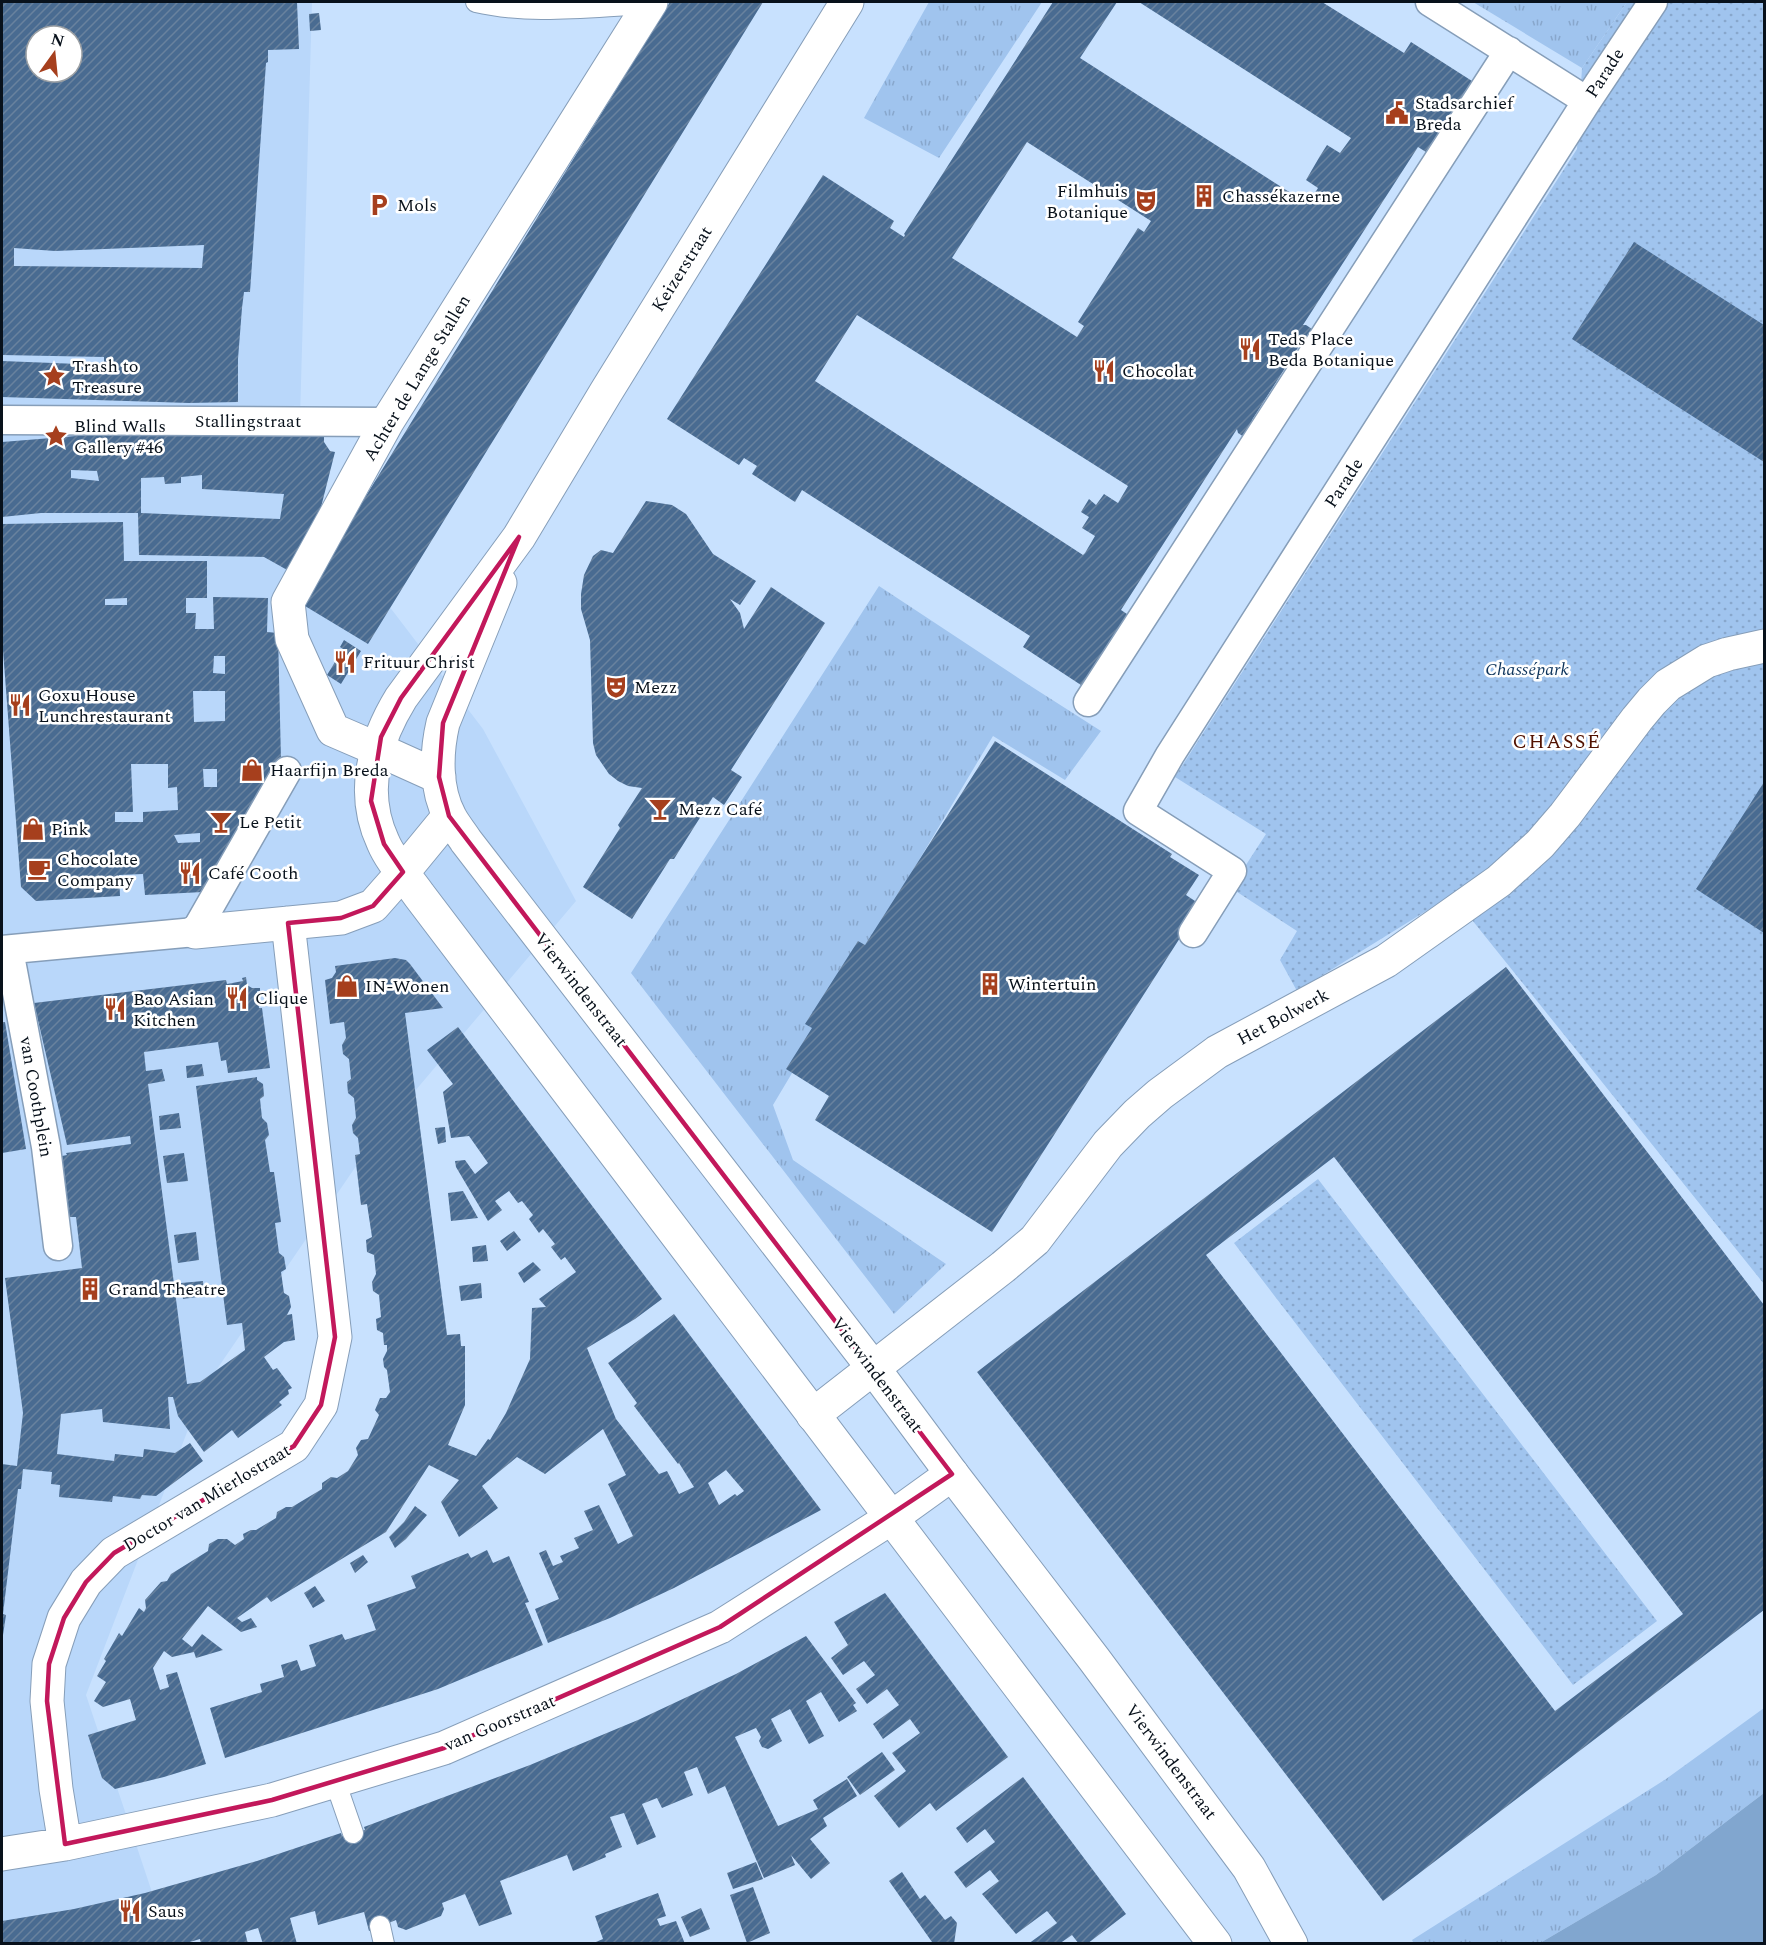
<svg xmlns="http://www.w3.org/2000/svg" width="1766" height="1945" font-family="Spectral,serif">
  <style>
    .built { fill: #b9d7fa; fill-rule: evenodd }
    .grass { fill: url(#grass-tufts) }
    .park { fill: url(#park-dots) }
    .water { fill: #81a6cf }
    .building { fill: url(#building-hatch); fill-rule: evenodd }
    .lines { fill: none; stroke-linecap: round; stroke-linejoin: round }
    .service-casing { stroke: #869eb9; stroke-width: 22 }
    .pedestrian-casing { stroke: #869eb9; stroke-width: 31 }
    .minor-casing { stroke: #869eb9; stroke-width: 35 }
    .tertiary-casing { stroke: #869eb9; stroke-width: 35 }
    .service { stroke: #fff; stroke-width: 20 }
    .pedestrian { stroke: #fff; stroke-width: 28 }
    .minor { stroke: #fff; stroke-width: 33 }
    .tertiary { stroke: #fff; stroke-width: 33 }
    .marked { fill: none; stroke: #c2185b; stroke-width: 4.5; stroke-linejoin: round }
    .labels { text-anchor: middle; dominant-baseline: central; stroke-width: 5; stroke-linejoin: round; paint-order: stroke }
    .street-label { font-size: 18px; fill: #08111b; stroke: #fff }
    .poi-label { font-size: 18px; fill: #08111b; stroke: #fff; text-anchor: start }
    .park-label { font-size: 18px; font-style: italic; fill: #0d345c; stroke: #fff }
    .neighbourhood-label { font-size: 20px; letter-spacing: 1.5px; fill: #511100; stroke: #fff }
  </style>
  <defs>
    <pattern id="grass-tufts" width="24" height="20" patternUnits="userSpaceOnUse" patternTransform="scale(1.5)"><rect width="24" height="20" fill="#a0c4ee"/><path d="M3 7l-1-3M5 7V3M7 7l1-3M15 17l-1-3M17 17v-4M19 17l1-3" fill="none" stroke="#88a7cc"/></pattern>
    <pattern id="park-dots" width="8" height="8" patternUnits="userSpaceOnUse" patternTransform="scale(1.5)"><rect width="8" height="8" fill="#a0c4ee"/><path d="M2 2h.1M6 6h.1" fill="none" stroke="#88a7cc" stroke-width="1.8" stroke-linecap="round"/></pattern>
    <pattern id="building-hatch" width="6" height="6" patternUnits="userSpaceOnUse" patternTransform="scale(1.5)"><rect width="6" height="6" fill="#496b91"/><path d="M-1 1l2-2M0 6l6-6M5 7l2-2" fill="none" stroke="#69829e"/></pattern>
  </defs>
  <rect width="100%" height="100%" fill="#c8e1fe"/>
  <!-- built -->
  <path class="built" d="M2 2H312L298 487 483 729 576 901 376 1137 204 1388 86 1695 169 1943 2 1944ZM36 36H72V72H36Z"/>
  <!-- grass -->
  <path class="grass" d="M929 2H1042L939 158 864 118Z
    M1473 2H1627L1582 68Z
    M879 586 1029 685 1101 731 1065 780 993 736 773 1105 793 1160 946 1264 894 1314 631 973Z
    M1764 1708V1793L1656 1875 1540 1943 1414 1944 1412 1940 1666 1779Z"/>
  <!-- park -->
  <path class="park" d="M1627 2H1764V1284L1452 895 1297 991 1280 960 1297 931 1231 888 1266 834 1175 777 1577 149 1582 68Z
    M1318 1179 1657 1621 1573 1685 1234 1243Z"/>
  <!-- water -->
  <path class="water" d="M1764 1793V1943H1540L1656 1875Z"/>
  <!-- building -->
  <path class="building" d="M2 2H297L299 49 268 50V62L266 63 250 292H244L242 308 238 359V402L189 403 2 397V361L104 365V357L2 355ZM36 36H72V72H36ZM204 245 202 268 14 266V248L55 251Z
    M670 2H763L368 644 300 603Z
    M1053 2H1117L1080 58 1308 204 1318 188 1306 180 1320 156 1327 145 1340 153 1351 138 1139 2H1322L1404 53 1411 42 1472 81 1426 152 1418 147 1303 325H1306L1312 329 1315 337 1303 345 1301 343 1252 420 1254 421 1244 437 1238 433 1237 429 1121 610 1130 616 1084 687 1023 647 1030 636 802 490 795 502 752 474 757 466 744 458 739 465 667 419 823 175 894 221 890 228 904 237 905 235 904 234ZM1027 142 1151 221 1144 232 1138 228 1078 322 1084 326 1077 337 952 258ZM857 315 1128 486 1118 503 1104 494 1096 505 1089 499 1081 512 1089 517 1082 528 1095 536 1085 553 1083 555 815 381Z
    M319 13 321 30 310 31 309 14Z
    M1634 242 1764 325V462L1572 339Z
    M113 433 324 437V442L330 451 335 452 318 519 289 571 264 557 139 555 138 513H41L2 517V442ZM71 470 97 471 99 481 71 478ZM202 475V489L284 494 280 519 141 513V478L164 477 165 484 181 483V477Z
    M646 501 672 505 686 514 713 554 756 581 740 605 730 599 740 613 744 629 771 587 825 623 731 770 742 777 724 805 713 797 674 859H670L632 919 583 887 620 828 618 825 642 788 628 786 618 781 609 774 596 755 593 743 590 640 581 609V594L584 575 593 556 601 550 613 553Z
    M123 522 124 561H207V598H186V613H196L195 629H214L213 597 268 598 267 632 278 633 281 761 203 892 145 895 143 874 119 875 120 896 36 901 21 887 2 637V524ZM127 598V605H105V599ZM214 656H225V674L213 673ZM193 691H225V721L194 722ZM131 764H168V788L177 787 178 810 143 812V822H115V812H133ZM203 769H217V787H204ZM200 833V842L178 843 174 835Z
    M344 640 361 651 341 684 327 675 343 649 340 647Z
    M995 741 1172 854 1170 857 1199 875 1186 895 1201 905 992 1232 815 1120 829 1096 786 1069 812 1028 805 1024 858 941 865 945Z
    M1764 782V933L1696 889Z
    M395 958 406 960 410 964 443 1008 405 1013 447 1335 460 1334 461 1346H465V1405L448 1445 476 1456 488 1439 490 1440 506 1413 530 1359 532 1308 546 1307 539 1299 576 1272 565 1257 561 1260 551 1247 555 1244 543 1229 539 1233 529 1219 533 1215 522 1201 518 1203 509 1191 495 1201 502 1210 488 1221 456 1167 455 1161 465 1160 475 1174 488 1163 469 1136 451 1138 443 1092 453 1084 427 1050 458 1027 662 1299 635 1319 587 1348 616 1419 659 1474 667 1471 679 1494 694 1487 679 1463 678 1464 634 1406 637 1403 608 1363 674 1314 821 1510 674 1588 610 1618 548 1643 535 1609 559 1599 539 1553 546 1550 553 1566 563 1562 560 1556 579 1548 574 1538 593 1530 584 1511 599 1505 618 1544 633 1536 608 1484 626 1475 603 1429 545 1474 517 1457 482 1486 498 1508 459 1537 441 1502 459 1480 429 1465 386 1532 271 1602 267 1597 237 1618 242 1622 251 1618 257 1627 241 1632 208 1606 182 1639 192 1647 202 1634 223 1650 196 1658 194 1652 172 1657 164 1651 153 1668 160 1690 169 1687 166 1675 177 1672 206 1764 164 1777 115 1789 102 1778 88 1735 136 1720 130 1699 103 1707 94 1701 106 1682 97 1676 106 1661 104 1659 119 1633 122 1636 139 1608 144 1612 146 1608 145 1600 161 1582 167 1581 171 1574 208 1551 209 1544 218 1539H227L235 1545 244 1539 243 1534 251 1530H256L276 1518 277 1512 286 1507H292L322 1489V1483L331 1477 337 1478 348 1471 358 1455 356 1448 361 1440 368 1439 379 1415 375 1410 380 1398H386L390 1392 387 1370 384 1367 383 1359 387 1351V1345H384L383 1333 377 1330 376 1319 381 1317 379 1295 373 1291 372 1282 376 1274 374 1255 367 1252 366 1240 372 1237 367 1204 361 1205 355 1155 360 1154 358 1138 353 1133 352 1125 356 1118 354 1098 348 1093 347 1082 351 1079 349 1059 343 1054 342 1045 346 1038 344 1022 330 1024 325 980 332 978 336 972 335 966ZM726 1470 744 1491 737 1496 735 1494 719 1505 708 1483Z
    M1506 967 1764 1305V1610L1383 1901 977 1372ZM1334 1157 1683 1614 1555 1711 1206 1255Z
    M246 977 247 985 252 988H260V991H257L259 1008H262L270 1068 228 1073 226 1060 221 1061 218 1042 144 1052 146 1071 162 1069 165 1081 148 1084 187 1384 200 1382 245 1350 242 1323 227 1325 196 1086 257 1077V1080L263 1084 264 1096 260 1099 262 1118 267 1123 269 1135 265 1140 270 1172H274L281 1222 275 1223 279 1253 284 1257 286 1269 281 1272 284 1293 289 1296 291 1307 287 1315 292 1314 295 1340 284 1342 264 1357 273 1370 277 1368 292 1388 288 1390 289 1394 279 1402 282 1405 238 1438 232 1430 204 1452 178 1416 173 1397H168L170 1429 103 1422 102 1409 61 1414 57 1454 114 1461 115 1454 143 1457 144 1449 175 1453 190 1443 203 1461 156 1496 142 1495 140 1499 113 1496 112 1502 59 1497 60 1485 51 1484 52 1472 23 1469 21 1489H18L3 1614 6 1615 2 1642V1464L17 1466 23 1413 5 1278 82 1268 76 1217H69L62 1156 67 1155 66 1153 131 1144 130 1136 67 1145 34 1003 226 980 227 984 243 981 242 978Z
    M2 1022H5L26 1149 2 1153Z
    M202 1064 204 1076 187 1078 186 1066Z
    M179 1113 181 1128 160 1130 159 1116Z
    M445 1127 446 1142 438 1144 435 1128Z
    M184 1153 188 1181 167 1183 163 1156Z
    M463 1191 478 1218 451 1221 448 1193Z
    M514 1231 521 1240 507 1251 500 1241Z
    M196 1232 199 1260 178 1263 174 1235Z
    M486 1245 488 1261 473 1262 472 1247Z
    M533 1262 541 1270 524 1283 518 1273Z
    M203 1281 204 1296 183 1299 181 1283Z
    M481 1283 482 1298 461 1301 459 1286Z
    M415 1506 427 1515 406 1539 395 1548 389 1537 404 1522Z
    M487 1550 493 1563 509 1556 529 1602 525 1603 543 1645 438 1689 225 1758 210 1708 262 1692 260 1684 284 1677 281 1665 297 1660 301 1671 316 1666 309 1645 342 1634 345 1640 376 1630 367 1605 416 1588 411 1576 468 1553 471 1558Z
    M363 1555 368 1562 355 1573 350 1563Z
    M315 1586 325 1601 313 1608 304 1593Z
    M885 1593 1008 1757 936 1811 930 1803 899 1828 874 1796 906 1771 892 1753 920 1733 910 1719 883 1739 873 1724 899 1705 887 1689 867 1704 856 1689 875 1675 864 1661 843 1675 831 1658 848 1645 834 1622Z
    M806 1636 856 1703 853 1705 857 1711 839 1722 821 1692 806 1701 824 1736 809 1744 790 1709 771 1719 782 1741 768 1749 762 1747 759 1741 761 1737 756 1728 735 1737 778 1826 818 1809 813 1800 847 1779 857 1796 823 1818 827 1826 810 1839 830 1863 811 1879 791 1855 795 1865 764 1878 725 1786 708 1794 697 1767 684 1772 693 1795 662 1808 657 1798 642 1804 656 1837 637 1845 624 1813 610 1817 622 1847 605 1854 606 1857 573 1871 567 1855 500 1881 512 1914 479 1926 465 1894 442 1903 444 1909 441 1916 406 1930 398 1927 396 1920 369 1931 364 1912 318 1925 315 1911 290 1918 297 1944H263L258 1928 245 1932 248 1944H201L200 1939 183 1944H2V1921L74 1909 145 1893 257 1861 341 1833 342 1836 365 1830 364 1827 530 1765 638 1720 736 1674Z
    M882 1752 895 1770 860 1795 847 1777Z
    M1023 1777 1126 1914 1087 1944H1079L1072 1935 1059 1944H1028L1057 1923 1047 1911 1016 1934 982 1894 999 1881 990 1870 966 1888 954 1872 995 1842 985 1829 967 1843 956 1828Z
    M756 1862 763 1879 733 1889 727 1873Z
    M902 1872 920 1899 925 1895 945 1920 951 1916 957 1923 954 1944 932 1942 889 1881Z
    M753 1887 770 1933 747 1943 730 1895Z
    M658 1893 666 1916 657 1919 660 1926 676 1921 685 1944H591L603 1939 595 1916Z
    M701 1908 710 1929 690 1937 681 1917Z"/>
  <g class="lines">
    <!-- service casing -->
    <g class="service-casing">
      <path id="service" d="M476 2C532 15 593 6 650 4
        M335 1781 353 1833
        M380 1926 384 1944"/>
    </g>
    <!-- pedestrian casing -->
    <g class="pedestrian-casing">
      <path id="pedestrian" d="M1430 2 1587 101
        M2 420 387 422
        M1088 702 1509 51
        M1193 933 1232 871 1138 811 1170 755 1587 101 1653 2
        M2 950 195 932 287 771
        M9 950 46 1147 58 1246"/>
    </g>
    <!-- minor casing -->
    <g class="minor-casing">
      <path id="minor" d="M377 749 333 730 292 639 288 602 387 422 651 2
        M195 932 341 918 373 906 403 872
        M813 1415 1003 1267 1035 1240 1108 1144 1137 1114 1160 1094 1217 1052 1386 961 1499 881 1540 844 1565 815 1637 719 1652 701 1668 685 1707 661 1728 654 1764 646
        M65 1844 56 1789 47 1701 49 1664 64 1618 86 1582 114 1553 294 1446 321 1405 335 1337 288 923
        M2 1854 65 1844 272 1800 444 1748 720 1627 891 1518 952 1474"/>
    </g>
    <!-- tertiary casing -->
    <g class="tertiary-casing">
      <path id="tertiary" d="M847 2 606 392 519 537 401 698C374 742 360 793 383 842 391 861 407 878 419 895L1215 1944
        M500 583 443 723C436 753 435 789 450 817 454 825 461 833 466 841L874 1369 952 1474 1094 1659 1249 1868 1291 1944
        M377 749 439 777
        M403 872 449 816"/>
    </g>
    <!-- service -->
    <use href="#service" class="service"/>
    <!-- pedestrian -->
    <use href="#pedestrian" class="pedestrian"/>
    <!-- minor -->
    <use href="#minor" class="minor"/>
    <!-- tertiary -->
    <use href="#tertiary" class="tertiary"/>
  </g>
  <!-- marked area -->
  <path class="marked" d="M519 537 443 723 439 777 449 816 952 1474 720 1627 444 1748 272 1800 65 1844 47 1701 49 1664 64 1618 86 1582 114 1553 294 1446 321 1405 335 1337 288 923 341 918 373 906 403 872 384 844 371 801 381 737 401 698Z"/>
  <!-- icons -->
  <defs>
    <g id="civic-bare" transform="scale(1.8)"><path d="M-.6-6.5H3V-4.5H.6V-3L4-1V1h2V6H-6V1h2V-1L-.6-3ZM-1.2 2.5V6h2.4V2.5Z" fill="#a63f1d" stroke="#fff" stroke-width="2.5" paint-order="stroke"/></g>
    <g id="building-bare" transform="scale(1.8)"><path d="M-4-6H4V6H1V3H-1V6H-4ZM-2.5-4.3h1.7v1.8h-1.7ZM.8-4.3h1.7v1.8H.8ZM-2.5-1h1.7V.8h-1.7ZM.8-1h1.7V.8H.8Z" fill="#a63f1d" stroke="#fff" stroke-width="2.5" paint-order="stroke"/></g>
    <g id="theatre-bare" transform="scale(1.8)"><path d="M-5-5.5Q0-4 5-5.5V0Q5 5 0 6Q-5 5-5 0ZM-3.3-2.5H-1v1.5H-3.3ZM1-2.5H3.3v1.5H1ZM-2.8 1Q0 5.5 2.8 1Z" fill="#a63f1d" stroke="#fff" stroke-width="2.5" paint-order="stroke"/></g>
    <g id="parking-bare" transform="scale(1.8)"><path d="M-3.5-5.5H1a3.5 3.5 0 0 1 0 7H-1V5.5H-3.5ZM-1-3.4V-.6H.8a1.4 1.4 0 0 0 0-2.8Z" fill="#a63f1d" stroke="#fff" stroke-width="2.5" paint-order="stroke"/></g>
    <g id="restaurant-bare" transform="scale(1.8)"><path d="M-5-6h1v4h1v-4h1v4h1v-4h1v5L-1.5 .5V6h-2V.5L-5-1ZM5-6V6H3V1.5H1.5Q1.5-4 5-6Z" fill="#a63f1d" stroke="#fff" stroke-width="2.5" paint-order="stroke"/></g>
    <g id="sight-bare" transform="scale(1.8)"><path d="M0-6L1.8-2.2L6-1.7L2.9 1.2L3.7 5.4L0 3.3L-3.7 5.4L-2.9 1.2L-6-1.7L-1.8-2.2Z" fill="#a63f1d" stroke="#fff" stroke-width="2.5" paint-order="stroke"/></g>
    <g id="shop-bare" transform="scale(1.8)"><path d="M-5-2.5h2.3a2.7 3.5 0 0 1 5.4 0H5L5.5 6h-11ZM-1.5-2.5h3a1.5 2.3 0 0 0-3 0Z" fill="#a63f1d" stroke="#fff" stroke-width="2.5" paint-order="stroke"/></g>
    <g id="bar-bare" transform="scale(1.8)"><path d="M-6-5H6L.8 .8V4.5H3.5V6h-7V4.5H-.8V.8Z" fill="#a63f1d" stroke="#fff" stroke-width="2.5" paint-order="stroke"/></g>
    <g id="cafe-bare" transform="scale(1.8)"><path d="M-5.5-4.5H6V0H3Q3 3.5 0 3.5H-2.5Q-5.5 3.5-5.5 0ZM3-3.2v2h1.7v-2ZM-6 4.5H4V6H-6Z" fill="#a63f1d" stroke="#fff" stroke-width="2.5" paint-order="stroke"/></g>
  </defs>
  <g fill-rule="evenodd">
    <use href="#civic-bare" x="1397" y="113"/>
    <use href="#building-bare" x="1204" y="196"/>
    <use href="#theatre-bare" x="1146" y="201"/>
    <use href="#parking-bare" x="379" y="205"/>
    <use href="#restaurant-bare" x="1250" y="349"/>
    <use href="#restaurant-bare" x="1104" y="371"/>
    <use href="#sight-bare" x="54" y="376"/>
    <use href="#sight-bare" x="56" y="436"/>
    <use href="#restaurant-bare" x="345" y="662"/>
    <use href="#theatre-bare" x="616" y="687"/>
    <use href="#restaurant-bare" x="20" y="705"/>
    <use href="#shop-bare" x="252" y="770"/>
    <use href="#bar-bare" x="660" y="809"/>
    <use href="#bar-bare" x="221" y="822"/>
    <use href="#shop-bare" x="33" y="829"/>
    <use href="#cafe-bare" x="39" y="869"/>
    <use href="#restaurant-bare" x="190" y="873"/>
    <use href="#building-bare" x="990" y="984"/>
    <use href="#shop-bare" x="347" y="986"/>
    <use href="#restaurant-bare" x="237" y="998"/>
    <use href="#restaurant-bare" x="115" y="1009"/>
    <use href="#building-bare" x="90" y="1289"/>
    <use href="#restaurant-bare" x="130" y="1911"/>
  </g>
  <g class="labels">
    <!-- street labels -->
    <g class="street-label">
      <text transform="translate(1605 73) rotate(-57)">Parade</text>
      <text transform="translate(682 269) rotate(-58)">Keizerstraat</text>
      <text transform="translate(417 378) rotate(-59)">Achter de Lange Stallen</text>
      <text x="248" y="421">Stallingstraat</text>
      <text transform="translate(1344 483) rotate(-57)">Parade</text>
      <text transform="translate(581 990) rotate(52)">Vierwindenstraat</text>
      <text transform="translate(1283 1017) rotate(-28)">Het Bolwerk</text>
      <text transform="translate(36 1097) rotate(80)">van Coothplein</text>
      <text transform="translate(877 1375) rotate(53)">Vierwindenstraat</text>
      <text transform="translate(207 1498) rotate(-31)">Doctor van Mierlostraat</text>
      <text transform="translate(500 1723) rotate(-23)">van Goorstraat</text>
      <text transform="translate(1171 1762) rotate(53)">Vierwindenstraat</text>
    </g>
    <!-- poi labels -->
    <g class="poi-label">
      <text x="1415" y="103">Stadsarchief<tspan x="1415" dy="21">Breda</tspan></text>
      <text x="1128" y="191" text-anchor="end">Filmhuis<tspan x="1128" dy="21">Botanique</tspan></text>
      <text x="1222" y="196">Chassékazerne</text>
      <text x="397" y="205">Mols</text>
      <text x="1268" y="339">Teds Place<tspan x="1268" dy="21">Beda Botanique</tspan></text>
      <text x="72" y="366">Trash to<tspan x="72" dy="21">Treasure</tspan></text>
      <text x="1122" y="371">Chocolat</text>
      <text x="74" y="426">Blind Walls<tspan x="74" dy="21">Gallery #46</tspan></text>
      <text x="363" y="662">Frituur Christ</text>
      <text x="634" y="687">Mezz</text>
      <text x="38" y="695">Goxu House<tspan x="38" dy="21">Lunchrestaurant</tspan></text>
      <text x="270" y="770">Haarfijn Breda</text>
      <text x="678" y="809">Mezz Café</text>
      <text x="239" y="822">Le Petit</text>
      <text x="51" y="829">Pink</text>
      <text x="57" y="859">Chocolate<tspan x="57" dy="21">Company</tspan></text>
      <text x="208" y="873">Café Cooth</text>
      <text x="1008" y="984">Wintertuin</text>
      <text x="365" y="986">IN-Wonen</text>
      <text x="255" y="998">Clique</text>
      <text x="133" y="999">Bao Asian<tspan x="133" dy="21">Kitchen</tspan></text>
      <text x="108" y="1289">Grand Theatre</text>
      <text x="148" y="1911">Saus</text>
    </g>
    <!-- park labels -->
    <g class="park-label">
      <text x="1527" y="669">Chassépark</text>
    </g>
    <!-- neighbourhood labels -->
    <g class="neighbourhood-label">
      <text x="1557" y="742">CHASSÉ</text>
    </g>
  </g>
  <!-- border -->
  <rect width="1766" height="1945" fill="none" stroke="#08111b" stroke-width="6"/>
  <!-- north arrow -->
  <g transform="translate(54 54) rotate(15)"><circle r="28" fill="#ffffff" stroke="#9ca0a4" stroke-width="1.5"/>
  <path d="M0-4.5L10 22L0 15L-10 22Z" fill="#a63f1d"/>
  <text y="-9" font-size="16" font-weight="bold" text-anchor="middle" fill="#08111b">N</text>
  </g>
</svg>
